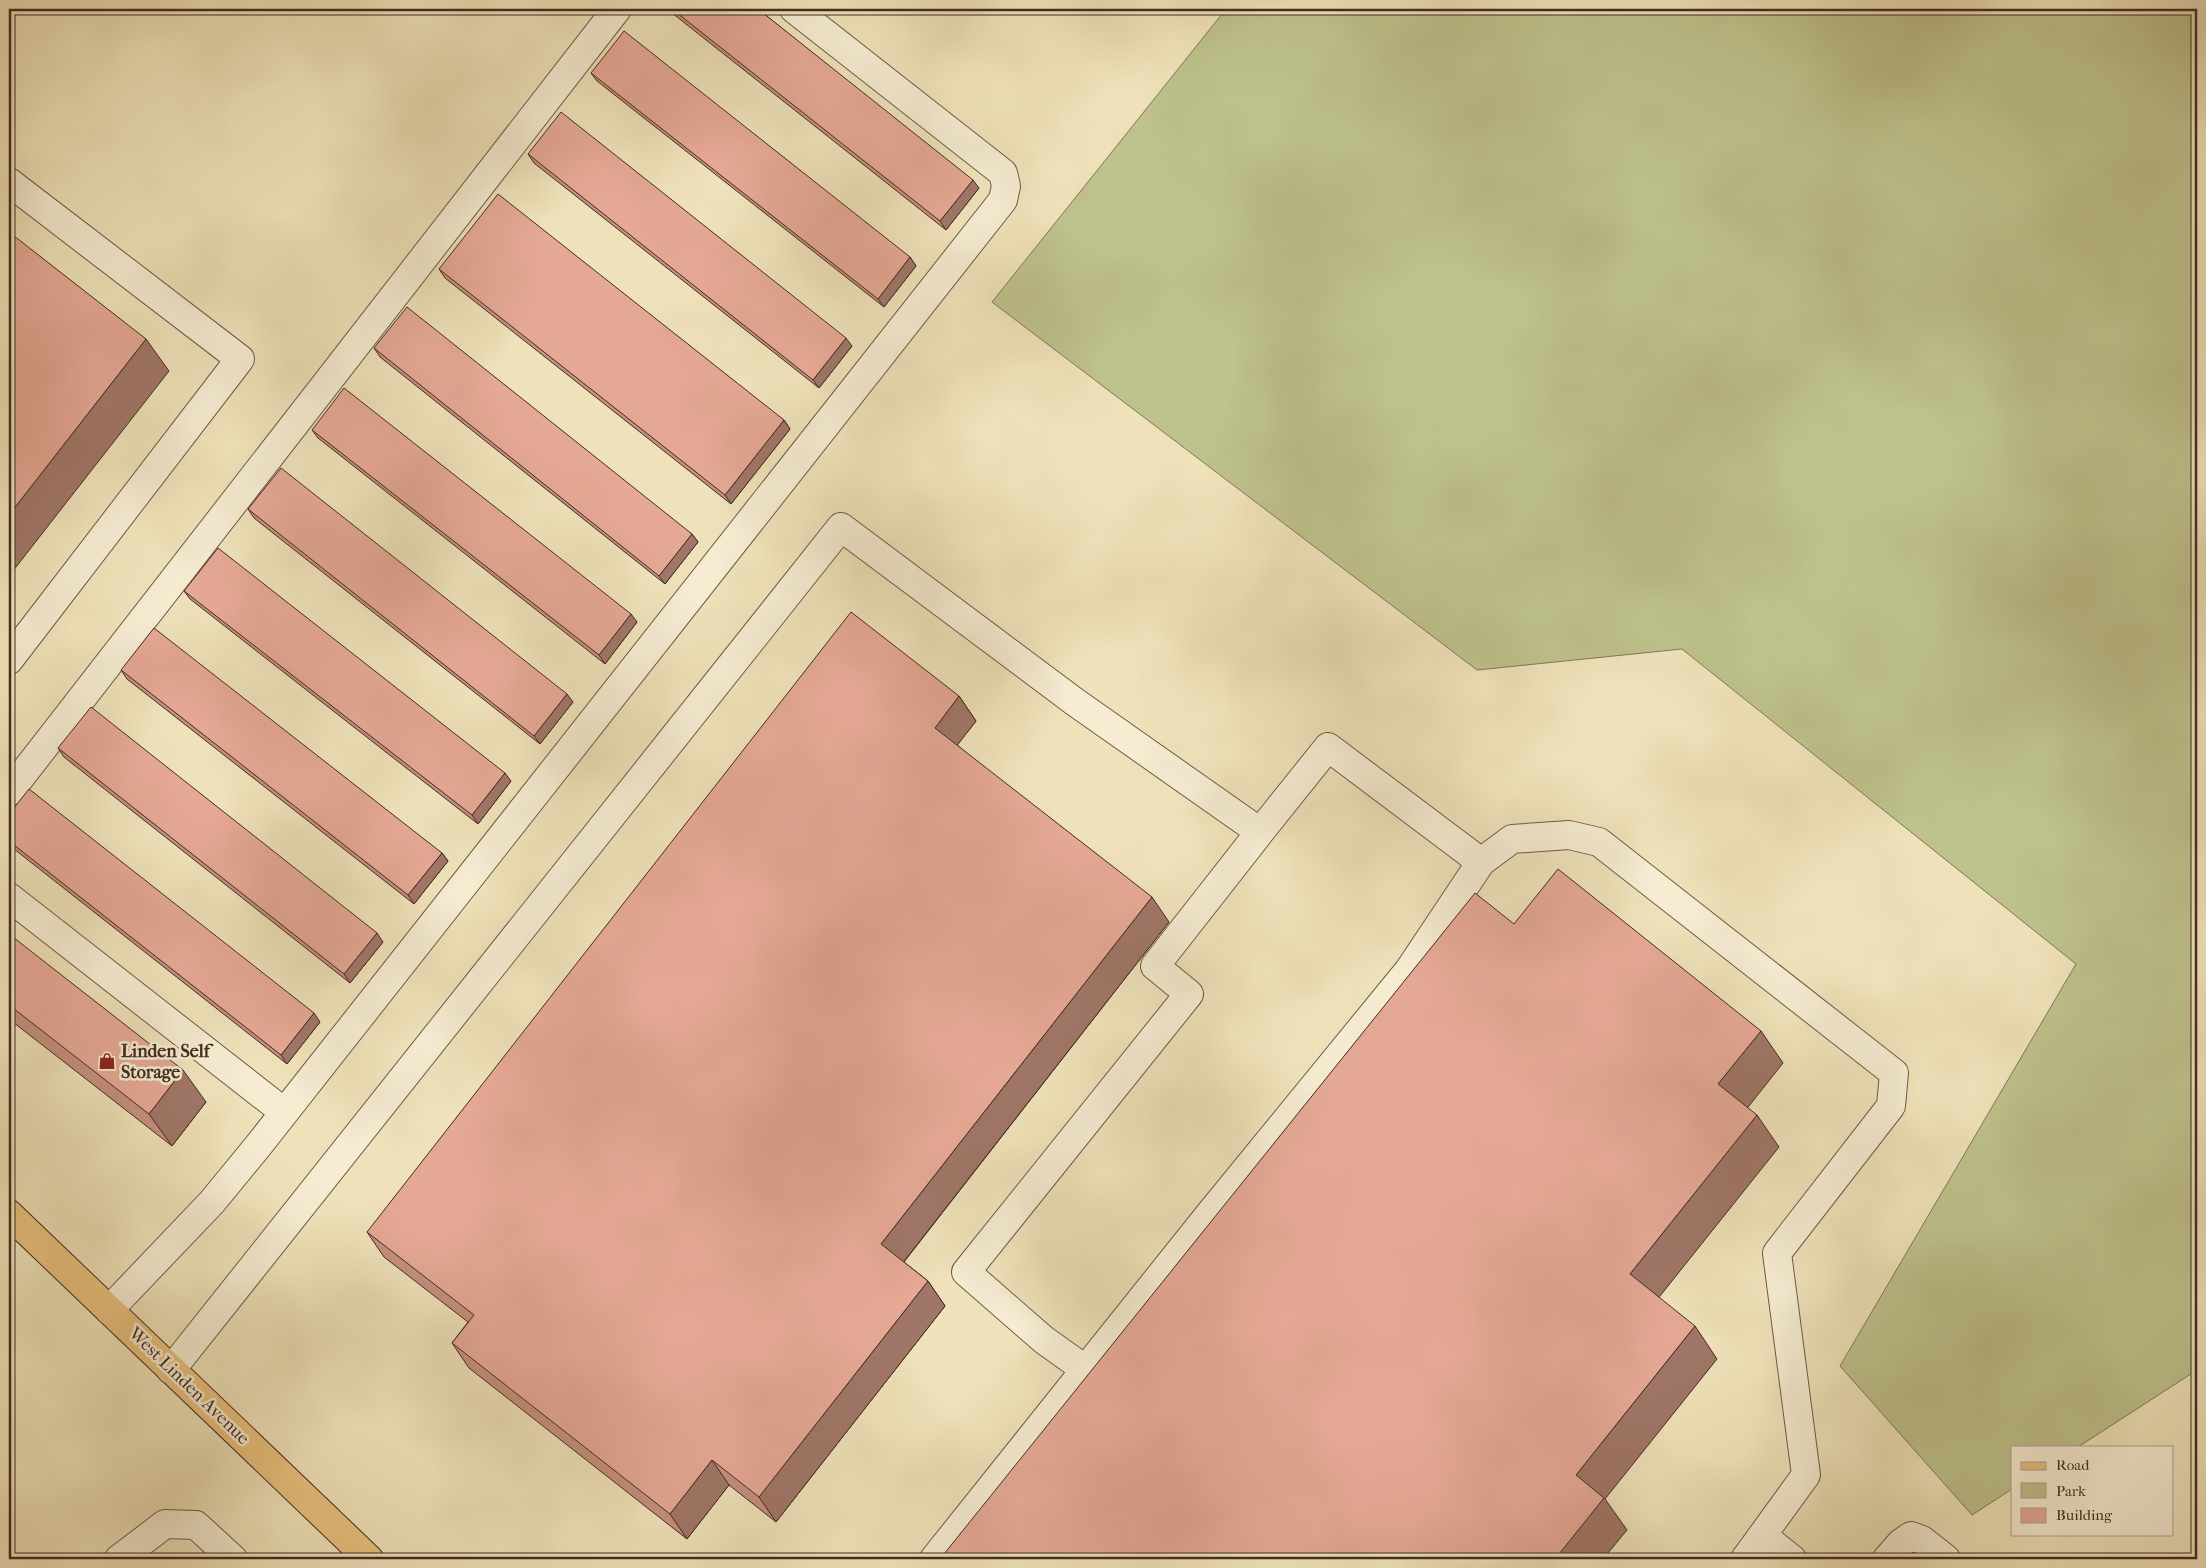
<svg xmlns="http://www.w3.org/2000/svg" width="2206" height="1568" font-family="'IM FELL French Canon',serif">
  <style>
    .green { fill: #bec28c; stroke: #807756 }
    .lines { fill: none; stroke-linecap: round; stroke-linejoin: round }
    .minor-casing { stroke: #6e5a47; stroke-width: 30 }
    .major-casing { stroke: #432c21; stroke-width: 30 }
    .minor { stroke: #f5ecd2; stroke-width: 28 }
    .major { stroke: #e8c17d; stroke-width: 28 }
    .wall { fill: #c59080; stroke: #432c21 }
    .shaded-wall { fill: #a07668; stroke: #432c21 }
    .building { fill: #e5a895; stroke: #432c21 }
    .labels { text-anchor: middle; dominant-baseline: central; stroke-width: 5; stroke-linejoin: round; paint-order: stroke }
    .poi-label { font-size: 18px; font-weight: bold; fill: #432c21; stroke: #f5ecd2; text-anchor: start }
    .street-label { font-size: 18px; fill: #432c21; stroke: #f5ecd2 }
  </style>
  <rect width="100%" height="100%" fill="#efe2ba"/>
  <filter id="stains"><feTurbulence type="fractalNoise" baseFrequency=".004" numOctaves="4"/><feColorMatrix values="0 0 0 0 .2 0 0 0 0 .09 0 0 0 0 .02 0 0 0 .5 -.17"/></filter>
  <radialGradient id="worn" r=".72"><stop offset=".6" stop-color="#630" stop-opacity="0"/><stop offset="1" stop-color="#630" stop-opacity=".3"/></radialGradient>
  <!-- green -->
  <path class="green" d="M1226 9H2197V1370L2078 1447H2012V1489L1972 1515 1840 1366 2076 964 1682 649 1477 670 992 302Z"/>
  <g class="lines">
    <!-- minor casing -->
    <g class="minor-casing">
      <path id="minor" d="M9 182 240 359 9 660
        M9 792 617 9
        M1481 862 1512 839 1569 835 1599 842 1894 1073 1891 1106 1777 1253 1806 1475 1745 1559
        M9 897 284 1112
        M109 1310 212 1202 258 1146 1003 200 1006 186 1003 173 794 9
        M171 1370 841 527 1075 702 1260 832 1328 747 1481 862 1409 970 1208 1216 934 1559
        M1086 1370 1044 1340 966 1272 1189 994 1155 966 1260 832
        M1763 1536 1792 1559
        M119 1559 165 1524 196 1525 233 1559
        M1887 1559 1901 1543 1911 1536 1922 1540 1946 1559"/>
    </g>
    <!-- major casing -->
    <g class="major-casing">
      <path id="major" d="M9 1214 369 1559"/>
    </g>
    <!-- minor -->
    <use href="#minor" class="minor"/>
    <!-- major -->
    <use href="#major" class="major"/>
  </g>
  <!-- wall -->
  <path class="wall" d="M667 9H758L979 188 946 230Z
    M591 73 910 257 916 266 884 307 597 81Z
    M528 154 852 346 819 388 534 163Z
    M439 269 784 420 790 429 731 504 445 278Z
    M374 348 692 534 698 542 665 584 380 357Z
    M312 430 637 622 605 664 318 438Z
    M248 509 573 702 540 744 254 518Z
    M184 591 511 781 478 824 190 599Z
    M121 670 442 853 448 861 414 904 127 679Z
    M959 696 976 721 957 745 1169 922 904 1262 928 1281 945 1306 776 1522 729 1485 687 1539 469 1368 452 1343 468 1322 384 1257 367 1232Z
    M58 748 383 942 350 983 64 757Z
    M9 814 320 1022 287 1064 9 845Z
    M9 934 206 1102 172 1146 9 1019Z"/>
  <!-- shaded-wall -->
  <path class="shaded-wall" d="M973 180 979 188 946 230 940 221Z
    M910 257 916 266 884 307 878 299Z
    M846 338 852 346 819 388 813 380Z
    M146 339 169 371 9 576V515Z
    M784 420 790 429 731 504 725 495Z
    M692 534 698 542 665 584 659 576Z
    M631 614 637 622 605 664 599 655Z
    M567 694 573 702 540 744 534 736Z
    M959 696 976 721 952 752 935 728Z
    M505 773 511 781 478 824 472 815Z
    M442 853 448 861 414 904 408 895Z
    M1152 897 1169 922 898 1269 881 1244Z
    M377 933 383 942 350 983 344 974Z
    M314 1013 320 1022 287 1064 281 1055Z
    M1761 1031 1783 1063 1741 1116 1718 1084Z
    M183 1070 206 1102 172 1146 149 1114Z
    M1757 1115 1779 1147 1652 1306 1630 1274Z
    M928 1281 945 1306 776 1522 759 1497Z
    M1695 1326 1717 1359 1605 1499 1627 1530 1603 1559H1555L1576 1475Z
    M712 1460 729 1485 687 1539 670 1514Z"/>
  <!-- building -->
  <path class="building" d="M672 9H758L973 180 940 221Z
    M624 31 910 257 878 299 591 73Z
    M561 112 846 338 813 380 528 154Z
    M498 194 784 420 725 495 439 269Z
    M9 232 146 339 9 515Z
    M407 307 692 534 659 576 374 348Z
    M344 388 631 614 599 655 312 430Z
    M281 468 567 694 534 736 248 509Z
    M218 548 505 773 472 815 184 591Z
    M851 612 959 696 935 728 1152 897 881 1244 928 1281 759 1497 712 1460 670 1514 452 1343 474 1315 367 1232Z
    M154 628 442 853 408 895 121 670Z
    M91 707 377 933 344 974 58 748Z
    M29 789 314 1013 281 1055 9 841V814Z
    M1558 869 1761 1031 1718 1084 1757 1115 1630 1274 1695 1326 1576 1475 1604 1498 1555 1559H940L1475 893 1514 924Z
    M9 934 183 1070 149 1114 9 1005Z"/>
  <!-- icons -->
  <defs>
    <g id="shop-bare" transform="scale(1.35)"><path d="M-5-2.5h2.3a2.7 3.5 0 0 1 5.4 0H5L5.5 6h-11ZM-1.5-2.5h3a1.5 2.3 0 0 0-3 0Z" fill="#8f2418" stroke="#f5ecd2" stroke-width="2.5" paint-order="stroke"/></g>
  </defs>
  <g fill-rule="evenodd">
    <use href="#shop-bare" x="107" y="1061"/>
  </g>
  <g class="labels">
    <!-- poi labels -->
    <g class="poi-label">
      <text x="121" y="1051">Linden Self<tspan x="121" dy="21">Storage</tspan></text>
    </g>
    <!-- street labels -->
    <g class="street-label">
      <text transform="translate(189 1386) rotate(44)">West Linden Avenue</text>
    </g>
  </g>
  <!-- margin -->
  <rect width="2206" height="1568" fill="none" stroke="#efe2ba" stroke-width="30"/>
  <rect x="10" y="10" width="2186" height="1548" fill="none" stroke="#432c21" stroke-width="2.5"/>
  <rect x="15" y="15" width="2176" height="1538" fill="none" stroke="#432c21"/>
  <!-- legend -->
  <rect x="2011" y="1446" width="162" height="90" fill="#f5ecd2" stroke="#ae9f8b"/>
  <rect x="2021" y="1462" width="25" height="8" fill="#e8c17d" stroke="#ae9f8b"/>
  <text x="2056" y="1470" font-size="15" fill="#432c21">Road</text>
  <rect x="2021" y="1483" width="25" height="15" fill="#bec28c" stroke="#ae9f8b"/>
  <text x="2056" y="1496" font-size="15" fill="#432c21">Park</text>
  <rect x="2021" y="1508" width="25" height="15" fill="#e5a895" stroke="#ae9f8b"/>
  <text x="2056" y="1520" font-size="15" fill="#432c21">Building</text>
  <rect width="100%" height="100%" filter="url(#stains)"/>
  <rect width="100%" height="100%" fill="url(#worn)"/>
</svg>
